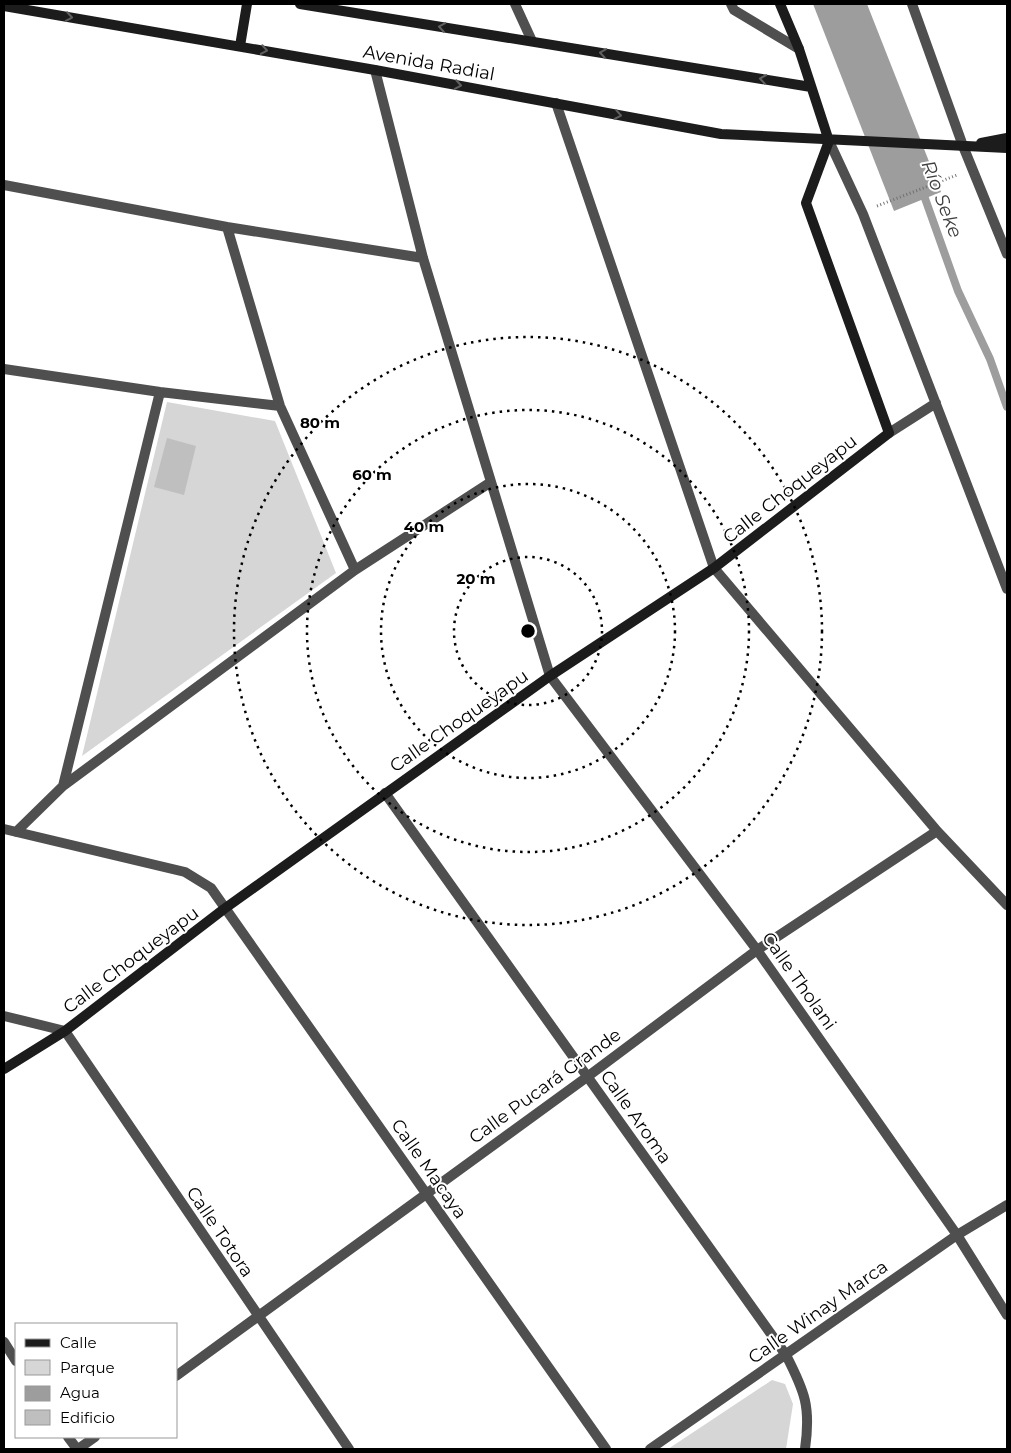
<svg xmlns="http://www.w3.org/2000/svg" width="1011" height="1453" font-family="Montserrat,sans-serif">
  <style>
    .green { fill: #d6d6d6 }
    .water { fill: #9d9d9d }
    .lines { fill: none; stroke-linecap: round; stroke-linejoin: round }
    .stream { stroke: #9d9d9d; stroke-width: 8 }
    .building { fill: #bfbfbf }
    .path { stroke: #717171; stroke-width: 3; stroke-dasharray: 1 2.5; stroke-linecap: butt }
    .street { stroke: #4f4f4f; stroke-width: 10 }
    .secondary { stroke: #1c1c1c; stroke-width: 10 }
    .oneway { stroke: #606060 }
    .ring { fill: none; stroke: #000; stroke-width: 2.5; stroke-dasharray: 2.5 5 }
    .labels { text-anchor: middle; dominant-baseline: central; stroke-width: 4; stroke-linejoin: round; paint-order: stroke }
    .street-label { font-size: 18px; fill: #000; stroke: #fff }
    .water-label { font-size: 19px; font-style: italic; fill: #3e3e3e; stroke: #fff }
    .centre { fill: #000; stroke: #fff; stroke-width: 2.5 }
    .ring-label { font-size: 15px; text-anchor: middle; font-weight: bold; fill: #000; stroke: #fff; stroke-width: 4; stroke-linejoin: round; paint-order: stroke }
  </style>
  <rect width="100%" height="100%" fill="#fff"/>
  <!-- green -->
  <path class="green" d="M167 402 275 421 336 573 82 756Z
    M772 1380 785 1384 793 1404 786 1449H668Z"/>
  <!-- water -->
  <path class="water" d="M813 4H867L941 192 894 211Z"/>
  <g class="lines">
    <!-- stream -->
    <path class="stream" d="M922 190 958 291 990 359 1007 407"/>
  </g>
  <!-- building -->
  <path class="building" d="M167 438 196 446 184 495 154 487Z"/>
  <g class="lines">
    <!-- path -->
    <path class="path" d="M877 206 957 175"/>
    <!-- street -->
    <path class="street" d="M515 4 532 41
      M731 4 734 10 799 49
      M912 4 963 146 1007 254
      M375 70 423 258 550 676 757 950 957 1235 1007 1315
      M556 103 714 568 937 831 1007 905
      M829 141 863 214 1007 589
      M4 185 227 227 423 258
      M227 227 280 406 355 570
      M4 369 160 392 280 406
      M889 433 936 403
      M63 786 160 392
      M385 793 786 1355C805 1392 811 1407 805 1449
      M4 829 185 872 211 888 606 1449
      M16 832 63 786 355 570 491 482
      M4 1016 65 1031 349 1449
      M4 1342 16 1361
      M176 1376 587 1077 757 950 937 831
      M68 1437 77 1449
      M78 1449 95 1437
      M650 1449 957 1235 1007 1205"/>
    <!-- secondary -->
    <path class="secondary" d="M300 4 811 87
      M4 6 375 70 721 134 1007 148
      M240 46 247 4
      M981 143 1007 138
      M4 1069 65 1031 224 909 550 676 714 568 889 433 806 203 829 141 799 49 780 4"/>
  </g>
  <!-- one-way arrows -->
  <defs><path id="oneway-chevron" d="M-2-3.5L2.5 0L-2 3.5" fill="none" stroke-width="1.6" stroke-linecap="round" stroke-linejoin="round" transform="scale(1.25)"/></defs>
  <g class="oneway">
    <use href="#oneway-chevron" transform="translate(69 17) rotate(10)"/>
    <use href="#oneway-chevron" transform="translate(442 27) rotate(-171)"/>
    <use href="#oneway-chevron" transform="translate(264 50) rotate(10)"/>
    <use href="#oneway-chevron" transform="translate(603 53) rotate(-171)"/>
    <use href="#oneway-chevron" transform="translate(763 79) rotate(-171)"/>
    <use href="#oneway-chevron" transform="translate(458 85) rotate(10)"/>
    <use href="#oneway-chevron" transform="translate(618 115) rotate(11)"/>
  </g>
  <!-- distance rings -->
  <g class="ring">
    <circle cx="528" cy="631" r="74"/>
    <circle cx="528" cy="631" r="147"/>
    <circle cx="528" cy="631" r="221"/>
    <circle cx="528" cy="631" r="294"/>
  </g>
  <g class="labels">
    <!-- street labels -->
    <g class="street-label">
      <text transform="translate(429 63) rotate(10)">Avenida Radial</text>
      <text transform="translate(790 489) rotate(-38)">Calle Choqueyapu</text>
      <text transform="translate(459 721) rotate(-35)">Calle Choqueyapu</text>
      <text transform="translate(131 960) rotate(-37)">Calle Choqueyapu</text>
      <text transform="translate(799 981) rotate(55)">Calle Tholani</text>
      <text transform="translate(545 1086) rotate(-36)">Calle Pucará Grande</text>
      <text transform="translate(636 1117) rotate(55)">Calle Aroma</text>
      <text transform="translate(429 1169) rotate(55)">Calle Macaya</text>
      <text transform="translate(220 1232) rotate(56)">Calle Totora</text>
      <text transform="translate(818 1312) rotate(-35)">Calle Winay Marca</text>
    </g>
    <!-- water labels -->
    <g class="water-label">
      <text transform="translate(942 199) rotate(69)">Río Seke</text>
    </g>
  </g>
  <circle cx="528" cy="631" r="8" class="centre"/>
  <g class="ring-label">
    <text x="320" y="428">80 m</text>
    <text x="372" y="480">60 m</text>
    <text x="424" y="532">40 m</text>
    <text x="476" y="584">20 m</text>
  </g>
  <!-- border -->
  <rect width="1011" height="1453" fill="none" stroke="#000000" stroke-width="10"/>
  <!-- legend -->
  <rect x="15" y="1323" width="162" height="115" fill="#ffffff" stroke="#999999"/>
  <rect x="25" y="1339" width="25" height="8" fill="#1c1c1c" stroke="#999999"/>
  <text x="60" y="1348" font-size="15" fill="#000000">Calle</text>
  <rect x="25" y="1360" width="25" height="15" fill="#d6d6d6" stroke="#999999"/>
  <text x="60" y="1373" font-size="15" fill="#000000">Parque</text>
  <rect x="25" y="1386" width="25" height="15" fill="#9d9d9d" stroke="#999999"/>
  <text x="60" y="1398" font-size="15" fill="#000000">Agua</text>
  <rect x="25" y="1410" width="25" height="15" fill="#bfbfbf" stroke="#999999"/>
  <text x="60" y="1423" font-size="15" fill="#000000">Edificio</text>
</svg>
